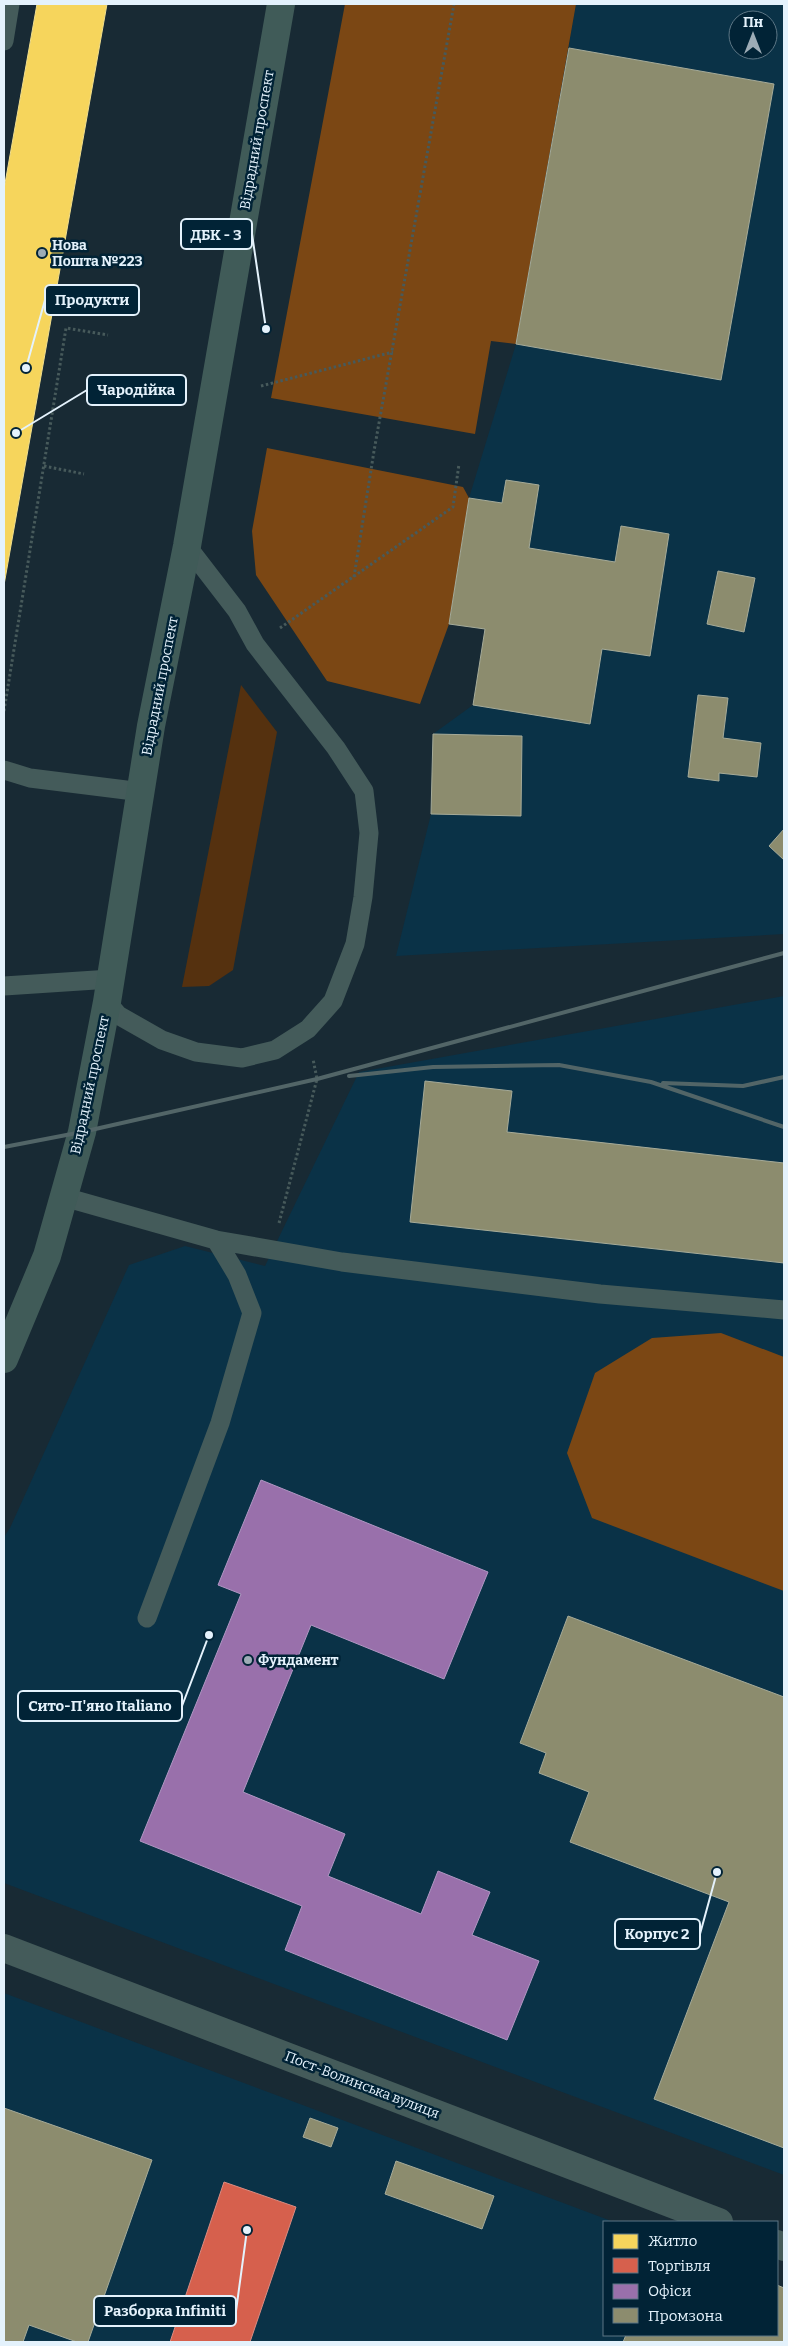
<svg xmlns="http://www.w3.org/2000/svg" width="788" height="2346" font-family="Bitter,serif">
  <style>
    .built { fill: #0a3247; fill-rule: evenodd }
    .green { fill: #55310f }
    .forest { fill: #7b4714 }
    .homes { fill: #f6d55c; stroke: #f1de8c }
    .shops { fill: #d6604d; stroke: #da8c82 }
    .offices { fill: #9970ab; stroke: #b097c3 }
    .industry { fill: #8c8c6e; stroke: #a6ab99 }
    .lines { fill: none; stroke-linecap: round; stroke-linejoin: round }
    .path { stroke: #475a5b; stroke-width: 3; stroke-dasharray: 2.5 2.5; stroke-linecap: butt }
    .service { stroke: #445b5a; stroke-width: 19 }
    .minor { stroke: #445b5a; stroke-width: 28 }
    .secondary { stroke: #405b58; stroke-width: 28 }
    .rail { stroke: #526567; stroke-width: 4 }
    .poi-dot { fill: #9dacb6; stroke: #012336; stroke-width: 2 }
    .labels { text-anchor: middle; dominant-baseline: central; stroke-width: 5; stroke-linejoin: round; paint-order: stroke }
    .street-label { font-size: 14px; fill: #e4f2fc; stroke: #012336 }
    .poi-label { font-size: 14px; font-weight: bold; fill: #e4f2fc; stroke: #012336; text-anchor: start }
    .leader { fill: none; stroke: #e4f2fc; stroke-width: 2 }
    .callout-dot { fill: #e4f2fc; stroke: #012336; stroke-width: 2 }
    .callout { fill: #012336; stroke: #e4f2fc; stroke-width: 2 }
    .callout-label { font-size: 15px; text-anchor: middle; font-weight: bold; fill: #e4f2fc }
  </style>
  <rect width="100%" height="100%" fill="#182a34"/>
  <!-- built -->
  <path class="built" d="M576 4H784V934L396 956 431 814 433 734 473 705 485 629 449 624 469 498 516 344ZM738 20H768V50H738Z
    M784 996V2175L4 1883V1537L10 1528 129 1265 185 1246 265 1266 359 1072Z
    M4 1993 614 2222H604V2335H777V2285L784 2288V2342H4Z"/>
  <!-- green -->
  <path class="green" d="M241 685 277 732 233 970 209 986 182 987Z"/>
  <!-- forest -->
  <path class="forest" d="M345 4H576L516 344 491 341 475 434 271 398Z
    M267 448 463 487 469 498 449 624 420 704 327 681 256 575 252 531Z
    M721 1333 784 1357V1591L592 1518 567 1453 595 1373 652 1338Z"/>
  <!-- homes -->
  <path class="homes" d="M37 4H107L4 585V189Z"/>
  <!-- shops -->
  <path class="shops" d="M224 2182 296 2207 250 2342H170Z"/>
  <!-- offices -->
  <path class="offices" d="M261 1480 488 1572 444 1679 311 1625 243 1792 345 1834 328 1876 421 1914 438 1871 490 1892 472 1935 539 1961 507 2040 285 1950 302 1906 140 1841 241 1594 218 1585Z"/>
  <!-- industry -->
  <path class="industry" d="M569 48 774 84 721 380 516 344Z
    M506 480 539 485 529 548 615 562 621 526 669 534 650 656 602 649 590 724 473 705 485 629 449 624 469 498 502 503Z
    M718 571 755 578 744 632 707 624Z
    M698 695 728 698 723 738 761 743 757 777 719 773V781L688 777Z
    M433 734 522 736 521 816 431 814Z
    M784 829V860L769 846Z
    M425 1081 512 1091 507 1132 784 1163V1263L410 1222Z
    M568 1616 784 1697V2148L654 2099 729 1902 570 1842 589 1792 539 1773 546 1753 520 1743Z
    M4 2108 152 2160 88 2342H77L29 2325 23 2342H4Z
    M310 2118 338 2128 331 2147 303 2137Z
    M396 2161 494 2196 482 2229 385 2194Z
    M777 2285 784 2288V2342H623L626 2335H777Z"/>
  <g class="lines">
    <!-- path -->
    <path class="path" d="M261 386 393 352
      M44 466 84 474
      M354 577 374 451 454 4
      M280 628 453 507 459 464
      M4 711 66 328 108 335
      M279 1223 317 1079 313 1059"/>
    <!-- service -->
    <path class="service" d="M4 41 10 4
      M4 770 30 778 142 792
      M4 986 111 979
      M107 1002 118 1015 162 1040 196 1052 242 1058 275 1050 308 1029 333 1001 355 944 363 897 369 833 364 791 336 748 255 644 237 611 187 546
      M64 1197 216 1240 342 1262 600 1294 784 1310
      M147 1618 220 1423 252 1313 237 1275 216 1240"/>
    <!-- minor -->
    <path class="minor" d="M4 1948 719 2222
      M777 2244 784 2247"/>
    <!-- secondary -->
    <path class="secondary" d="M4 1359 47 1256 82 1132 107 1002 151 726 187 546 281 4"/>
    <!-- rail -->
    <path class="rail" d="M349 1076 433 1067 559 1065 651 1082 784 1127
      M663 1083 743 1086 784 1077
      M4 1147 82 1132 317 1079 784 953"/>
  </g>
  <!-- markers -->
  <g class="poi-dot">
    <circle cx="42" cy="253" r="5"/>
    <circle cx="248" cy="1660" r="5"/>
  </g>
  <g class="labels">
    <!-- street labels -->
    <g class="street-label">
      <text transform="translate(257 140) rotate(-80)">Відрадний проспект</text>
      <text transform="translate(160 686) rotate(-79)">Відрадний проспект</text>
      <text transform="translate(90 1085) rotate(-78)">Відрадний проспект</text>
      <text transform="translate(362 2085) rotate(21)">Пост-Волинська вулиця</text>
    </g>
    <!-- poi labels -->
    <g class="poi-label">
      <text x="52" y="245">Нова<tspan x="52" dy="16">Пошта №223</tspan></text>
      <text x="258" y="1660">Фундамент</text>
    </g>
  </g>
  <!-- callouts -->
  <path class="leader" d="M266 329L252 234M26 368L45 300M16 433L87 390M209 1635L182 1706M717 1872L700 1934M247 2230L236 2311"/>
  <g class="callout-dot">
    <circle cx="266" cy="329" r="5"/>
    <circle cx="26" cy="368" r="5"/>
    <circle cx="16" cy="433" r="5"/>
    <circle cx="209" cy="1635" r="5"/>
    <circle cx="717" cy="1872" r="5"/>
    <circle cx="247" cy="2230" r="5"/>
  </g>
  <g class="callout">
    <rect x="181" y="219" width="71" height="30" rx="5"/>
    <rect x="45" y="285" width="94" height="30" rx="5"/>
    <rect x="87" y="375" width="99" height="30" rx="5"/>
    <rect x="18" y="1691" width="164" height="30" rx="5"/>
    <rect x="615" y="1919" width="85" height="30" rx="5"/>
    <rect x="94" y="2296" width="142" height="30" rx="5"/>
  </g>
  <g class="callout-label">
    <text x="216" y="240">ДБК - 3</text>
    <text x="92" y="305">Продукти</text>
    <text x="136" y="395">Чародійка</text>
    <text x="100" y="1711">Сито-П'яно Italiano</text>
    <text x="657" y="1939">Корпус 2</text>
    <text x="165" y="2316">Разборка Infiniti</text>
  </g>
  <!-- border -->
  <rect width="788" height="2346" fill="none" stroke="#e4f2fc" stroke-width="10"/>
  <!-- legend -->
  <rect x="603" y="2221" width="175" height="115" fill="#012336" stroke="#5c7685"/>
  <rect x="613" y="2234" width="25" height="15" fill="#f6d55c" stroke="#5c7685"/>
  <text x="648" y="2246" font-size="15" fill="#e4f2fc">Житло</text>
  <rect x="613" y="2258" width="25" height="15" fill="#d6604d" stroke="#5c7685"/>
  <text x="648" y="2271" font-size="15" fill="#e4f2fc">Торгівля</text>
  <rect x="613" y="2284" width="25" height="15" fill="#9970ab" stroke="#5c7685"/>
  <text x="648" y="2296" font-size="15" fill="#e4f2fc">Офіси</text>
  <rect x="613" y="2308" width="25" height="15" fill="#8c8c6e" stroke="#5c7685"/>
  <text x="648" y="2321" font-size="15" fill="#e4f2fc">Промзона</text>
  <!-- north arrow -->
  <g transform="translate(753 35)"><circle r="24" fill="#012336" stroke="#5c7685"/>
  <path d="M0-4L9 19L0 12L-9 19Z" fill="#9dacb6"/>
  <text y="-8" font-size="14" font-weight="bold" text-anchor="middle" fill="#e4f2fc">Пн</text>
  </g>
</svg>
